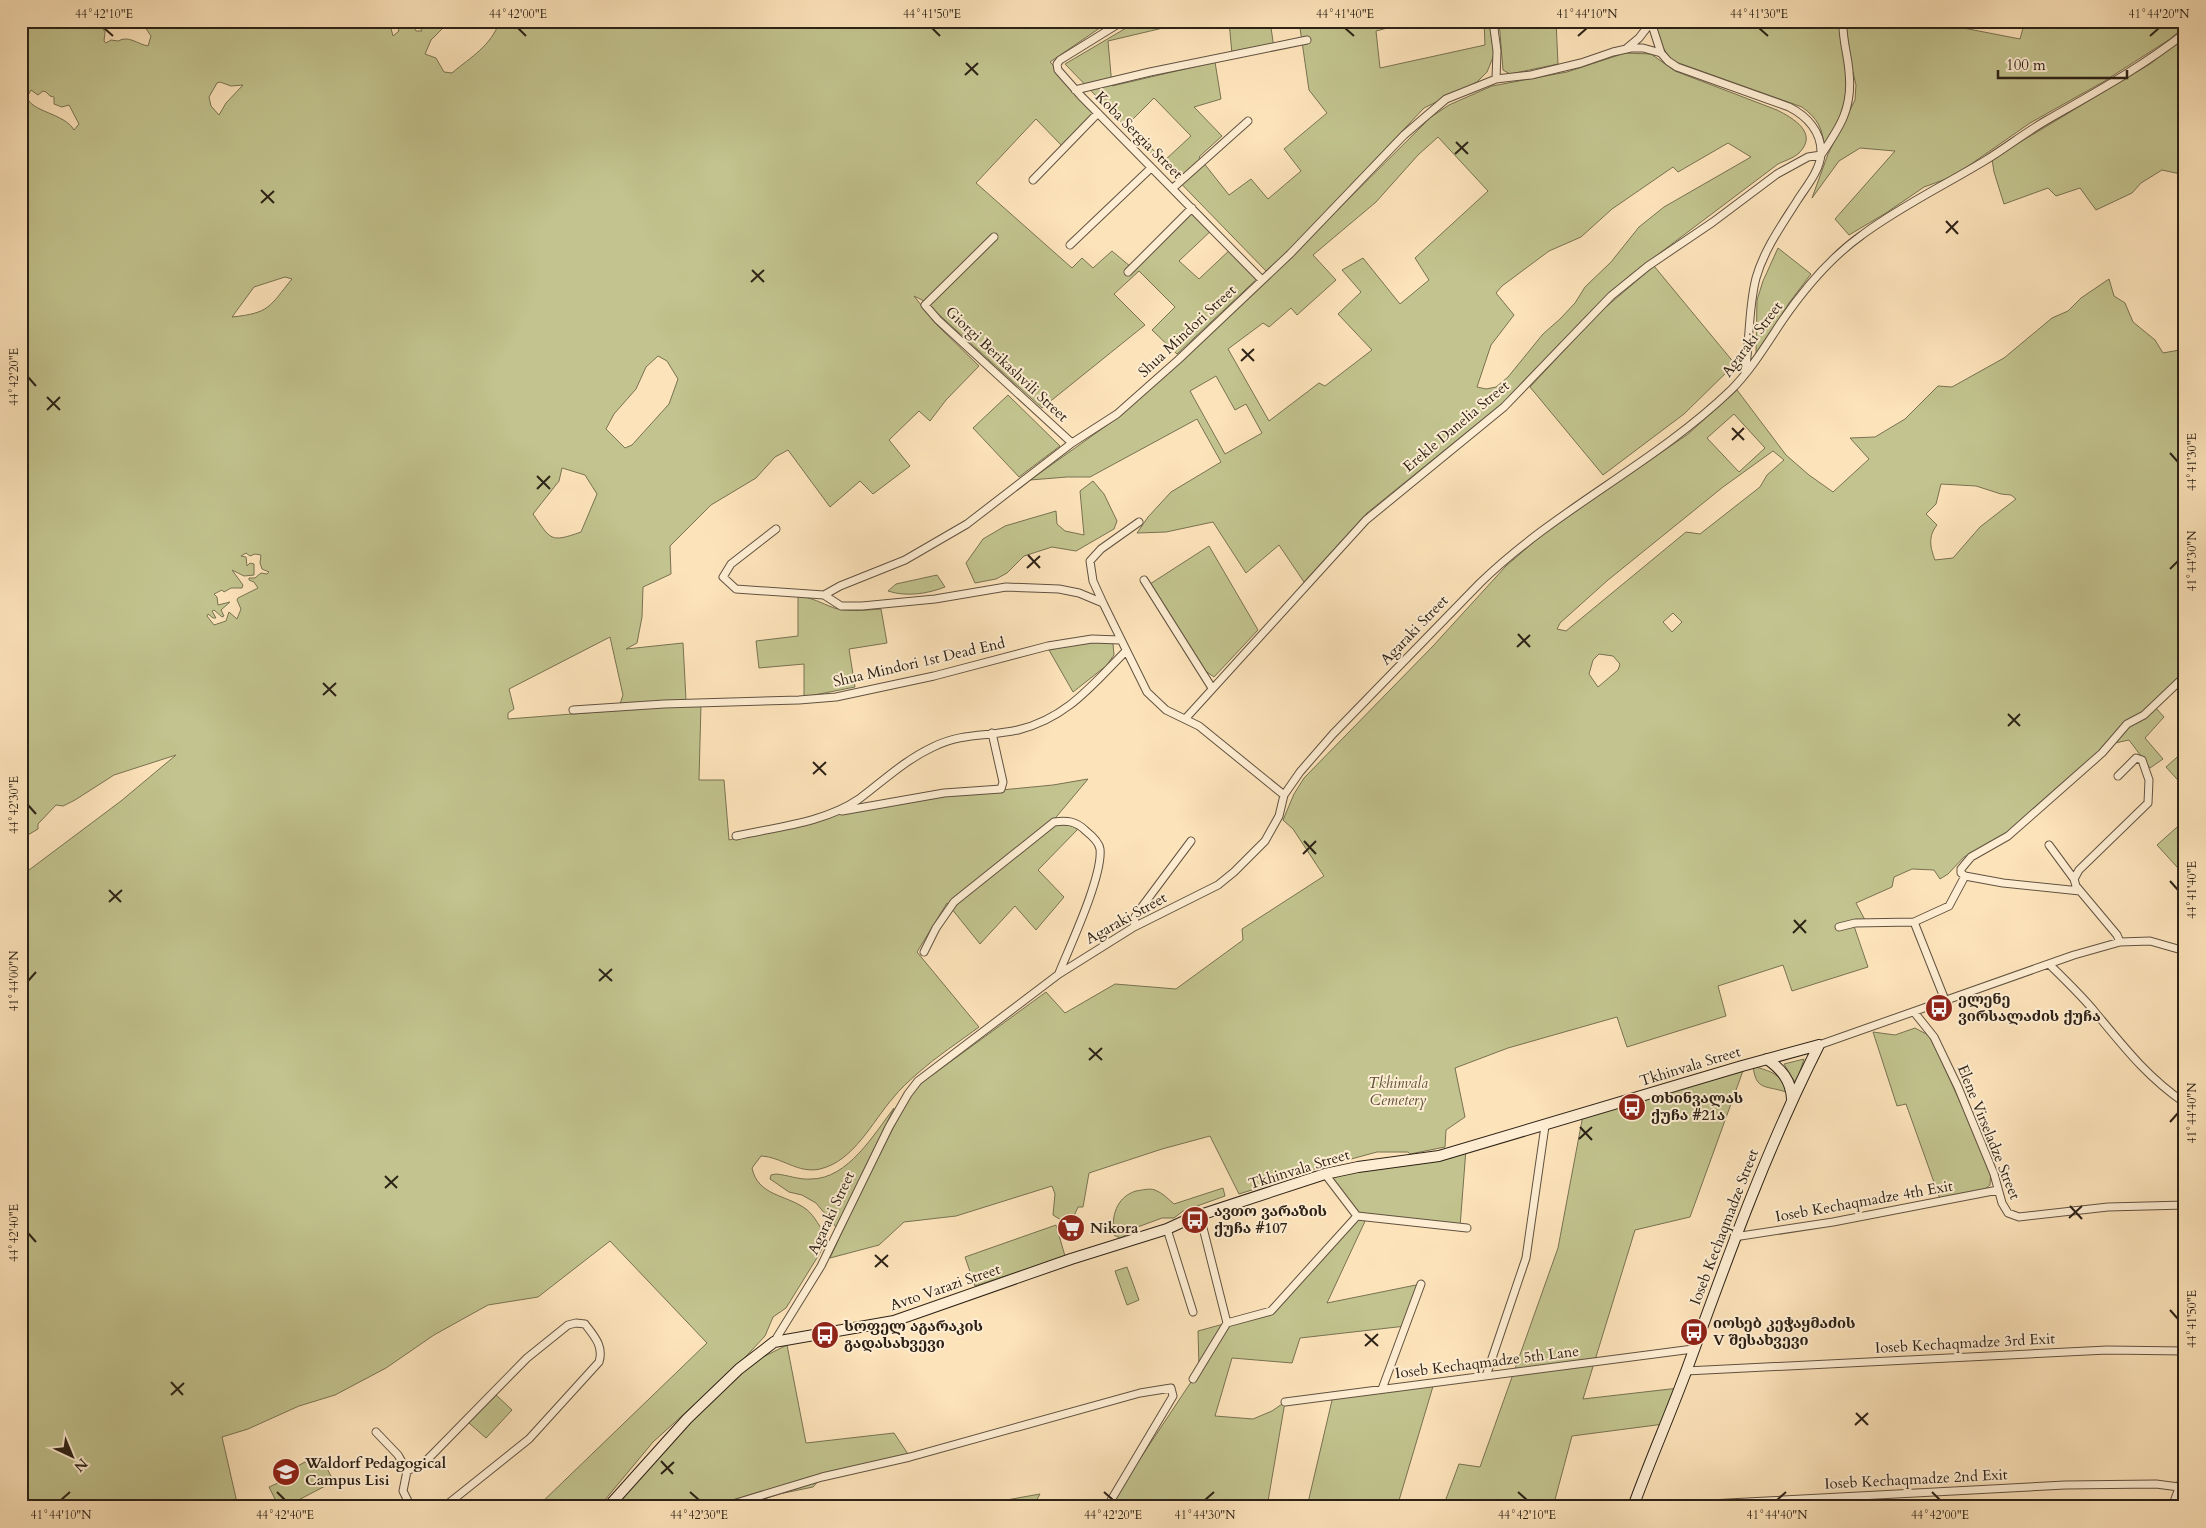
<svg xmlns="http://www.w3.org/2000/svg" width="2206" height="1528" font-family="Cardo,'Noto Serif Georgian',serif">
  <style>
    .green { fill: #c2c38e; stroke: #787252; fill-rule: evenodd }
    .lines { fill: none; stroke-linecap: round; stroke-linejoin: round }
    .street-casing { stroke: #615240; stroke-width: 9 }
    .secondary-casing { stroke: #2d2217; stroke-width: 12 }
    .street { stroke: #feedd2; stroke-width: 7 }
    .secondary { stroke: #feedd2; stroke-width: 10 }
    .ticks { fill: none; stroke: #2d2217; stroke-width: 2 }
    .labels { text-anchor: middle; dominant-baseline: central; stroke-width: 4; stroke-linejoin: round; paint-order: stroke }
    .street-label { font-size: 15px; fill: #2d2217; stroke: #feedd2 }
    .poi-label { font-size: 15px; font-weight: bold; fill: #2d2217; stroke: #feedd2; text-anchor: start }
    .park-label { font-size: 15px; font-style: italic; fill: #5a523b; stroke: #feedd2 }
    .neatline { fill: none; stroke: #2d2217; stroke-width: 2 }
    .ticks-label { font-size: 12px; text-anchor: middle; fill: #2d2217 }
  </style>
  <rect width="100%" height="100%" fill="#fde3ba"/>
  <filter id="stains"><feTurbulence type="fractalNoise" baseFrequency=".004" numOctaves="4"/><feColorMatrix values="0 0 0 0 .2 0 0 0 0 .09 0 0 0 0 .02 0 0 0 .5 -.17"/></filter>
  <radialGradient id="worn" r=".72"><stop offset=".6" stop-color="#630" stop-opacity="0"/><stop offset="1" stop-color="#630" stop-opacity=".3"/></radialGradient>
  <!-- green -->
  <path class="green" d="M21 21H98L105 32 104 41 106 43 111 40 118 41C129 35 137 44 148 46L151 36 145 27 138 21H389L393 36 399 31 396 23 411 22 416 31H422L419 26 422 21H450L431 40 425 54 436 58 444 72 452 73C472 56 490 47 500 21H1110L1050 62 1098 110 1062 146 1036 119 976 183 1072 268 1082 258 1093 268 1112 251 1131 267 1194 205 1215 227 1179 261 1199 279 1233 247 1260 276 1177 354 1152 330 1175 307 1139 271 1114 294 1145 325 1042 408 924 301 914 296 936 324 979 366 946 400 930 421 919 411 889 440 910 466 873 494 860 481 830 507 788 450 775 457 756 478 711 505 670 546 671 574 643 587 642 617 637 643 626 649 683 643 686 700 620 704 623 695 610 637 509 689 514 709 508 713V719L701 704 699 780H724L729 840 835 814 960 794 1053 785 1088 779 1052 822 1067 824 1078 829 1038 870 1064 897 1036 930 1015 906 980 944 947 903 917 952 979 1027C959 1042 937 1056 918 1073 909 1081 900 1089 893 1098 872 1122 854 1161 820 1169 798 1174 782 1157 761 1156L752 1168C758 1196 785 1194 806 1209 815 1216 821 1229 827 1238L820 1253 786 1308 773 1317 765 1336 737 1366 653 1442 599 1507H537L707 1343 610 1241 538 1297 488 1305 434 1335 386 1368 335 1395 299 1406 248 1429 222 1437 238 1507H21V876L121 801 176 755 114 775 75 800 63 806 56 805 38 824V829L21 839ZM220 82 231 86 243 85 226 103 219 115 211 106 209 97 217 83ZM31 90 38 95 43 91 46 92 50 96 54 97V104L62 107 69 105 79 124 74 130C64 113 31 112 27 97ZM285 277 292 279C269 307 270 313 232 317L254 287ZM658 356 667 361 678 379 669 404 632 445 625 448 606 429 614 414 636 389 646 367ZM562 468 585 475 597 494 581 532C550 543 551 540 533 514L559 481ZM246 553 250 556 255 554 261 555 260 563 262 569 269 572 267 574 261 573 255 578H249V580L254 582 258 588 238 598 237 600 241 609 237 619 229 612 226 621 214 625 207 616 208 614 213 618H216L212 611 214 610 222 617 224 616 221 610 230 602 218 605 217 597 214 594 222 590 224 592 231 588H242L243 585 232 570 244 576 254 575V564L250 563 247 566 246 557 241 556Z
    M1138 21H1162L1163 28 1108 41 1112 86 1215 62 1221 99 1194 107 1222 136 1199 157 1229 195 1251 179 1268 199 1301 171 1284 149 1327 113 1309 90 1299 21H1414L1376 31 1380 68 1485 45 1484 21H1489L1494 55 1487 72 1477 82 1424 108 1289 250 1266 271 1065 64ZM1154 98 1191 136 1164 161 1128 124Z
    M1229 21H1270L1274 48 1232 54Z
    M1499 21H1556L1558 64 1510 74 1503 70Z
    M1656 21H1840C1839 47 1850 72 1847 98 1846 111 1831 134 1824 147 1823 128 1817 118 1802 107L1673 61C1662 50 1657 36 1656 21Z
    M1846 21H1954L1953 26 2020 39 2025 21H2185V26L2170 39 2103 82 2030 123 1964 169 1946 179 1924 187 1886 213 1849 235 1835 219 1895 151 1860 148 1839 161 1812 198 1828 154 1855 100 1856 85 1845 38Z
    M2185 37V175L2162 170 2141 183 2132 193 2096 210 2080 188 2056 196 2048 188 2004 204 1994 172 1992 159 2150 64Z
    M1625 53 1651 54 1675 71 1777 110C1793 118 1819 133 1799 153 1794 158 1784 161 1778 164L1628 277 1596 306 1504 402 1367 513 1304 582 1279 545 1246 573 1213 522 1166 532 1137 533 1148 517 1171 492 1221 462 1197 419 1090 477H1067L1030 480 1120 416 1177 365 1266 281 1431 117 1449 105 1492 86 1567 72ZM1438 137 1488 191 1415 258 1429 280 1400 304 1363 258 1342 270 1361 292 1338 314 1372 350 1325 386 1319 383 1269 421 1228 349 1263 323 1269 327 1291 308 1297 315 1336 280 1313 255 1376 202 1418 155ZM1728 143 1751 157 1664 207 1639 227 1611 262 1585 287 1575 303 1560 319 1543 334 1508 377 1496 387 1486 389 1477 387 1491 345 1514 315 1496 293 1502 286 1549 251 1581 237 1612 209 1673 167 1678 172ZM1216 376 1235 410 1246 404 1262 433 1225 454 1190 391Z
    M1778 248 1811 274 1789 303 1756 355 1757 300 1763 281Z
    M1654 266 1735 364 1684 414 1603 475 1530 387 1599 313Z
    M2109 279 2114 296 2125 303 2133 322 2155 340 2163 353 2185 349V674L2152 707 2127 723 2100 752 2006 835 1964 857 1948 874 1940 879 1934 870 1912 869 1894 877 1892 887 1856 903 1865 920 1854 926 1868 967 1792 991 1783 965 1718 986 1726 1016 1627 1047 1617 1017 1508 1048 1455 1068 1465 1117 1446 1130 1445 1147 1410 1154 1408 1152H1377L1270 1181 1271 1184 1239 1194 1210 1136 1162 1149 1089 1173 1083 1207H1078L1074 1216 1061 1220 1053 1215 1055 1194 1052 1186 956 1216 904 1222 879 1245 830 1258 854 1206 907 1100 920 1084 1046 992 1065 1013 1115 984 1176 989 1243 940 1242 929 1324 876 1293 829 1283 820 1294 794 1304 778 1433 646 1506 566 1543 534 1688 434 1737 390 1786 455 1809 475 1833 492 1869 459 1850 438 1875 437 1905 419 1938 386 1952 387 2004 358 2052 318 2068 311 2081 298ZM1734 414 1765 448 1739 472 1707 438ZM1773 451 1784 460 1767 475 1760 487 1700 534 1686 532 1566 631 1557 629 1560 623 1608 580 1723 487ZM1941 484 1976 486 2001 494 2011 495 2016 499 1980 527 1953 558 1935 560C1930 547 1928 536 1937 525L1926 514 1936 504ZM1673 613 1682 622 1672 632 1663 622ZM1599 654 1613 656 1620 664 1618 670 1598 687 1589 674 1593 660Z
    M1008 395 1060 446 1019 477 973 428Z
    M1093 481 1104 494 1117 521 1114 529 1076 551 1052 547 1024 556 1007 573 996 579 975 583 966 563 983 539 1005 526 1056 511 1057 524 1065 531 1084 535 1080 491Z
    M1209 546 1258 630 1214 677 1204 670 1150 584Z
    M937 575 945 587C927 594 906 597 888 591L896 584Z
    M798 596C812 598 817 601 829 606 844 613 865 610 881 609L887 643 849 649 855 687 804 697V664L759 668 756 641 798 636Z
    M1106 640 1113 644 1114 655 1106 666 1073 692 1049 650 1085 641Z
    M2155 707 2164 717 2145 738 2163 759 2150 768 2129 740 2115 743 2128 726Z
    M2185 750V788L2166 767Z
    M2185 820V860L2177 867 2157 845Z
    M1915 1028 1930 1036 1991 1170 1990 1185 1985 1189 1940 1199 1906 1104 1897 1106 1873 1032 1895 1035Z
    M1804 1059 1796 1084 1784 1064Z
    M1753 1066C1771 1072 1780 1072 1786 1092 1765 1085 1756 1091 1753 1066Z
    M1744 1068 1690 1217 1635 1230 1583 1399 1679 1388 1664 1424 1572 1436 1553 1507H1443L1459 1464 1480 1467 1558 1248 1583 1115Z
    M894 1108 836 1227 816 1203 802 1195 789 1192 770 1179 771 1175 776 1174C788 1175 799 1180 811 1179 848 1179 874 1134 894 1108Z
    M1466 1149 1460 1227 1367 1217 1327 1303 1421 1284 1406 1326 1300 1338 1292 1363 1232 1358 1215 1416 1253 1419 1272 1411 1285 1402 1267 1507H1108L1195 1376 1199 1367 1198 1331 1271 1311 1357 1216 1325 1174Z
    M1223 1188 1225 1196 1183 1211 1174 1218H1162L1135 1228 1123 1237 1120 1238 1114 1235C1111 1217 1116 1197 1136 1191 1143 1190 1149 1188 1155 1190 1163 1193 1168 1199 1174 1204Z
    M1056 1225 1065 1256 975 1286 965 1257Z
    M1127 1267 1139 1300 1127 1305 1115 1271Z
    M787 1345 806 1443 894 1433 910 1457 822 1477 813 1487 779 1494 740 1507H608L739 1369Z
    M1434 1383 1397 1507H1307L1333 1396Z
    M495 1394 512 1410 486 1438 469 1423Z
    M321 1457 333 1480 331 1483 285 1507H279L269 1487 278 1483 275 1478 305 1462 307 1464Z
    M1040 1494 1033 1507H985L984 1504Z"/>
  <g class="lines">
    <!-- street casing -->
    <g class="street-casing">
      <path id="street" d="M1123 21 1060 60 1057 64 1058 70 1081 96 1262 280
        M1493 21 1497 51 1496 79
        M1651 22 1661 53
        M1627 48 1639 38 1652 21
        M1075 90 1150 72 1307 40
        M1033 180 1098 113
        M1173 188 1248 121
        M994 237 925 305 938 320 1072 443
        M1070 245 1151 168
        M1128 272 1192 208
        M1139 522 1101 549 1090 561 1093 581 1103 603 1147 692 1166 710 1199 726 1284 795
        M776 529 731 564 723 577 736 589 824 595
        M1144 580 1212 688
        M1103 603 1079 593 1059 589 1006 587 935 599 862 606H841L824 595 840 586 905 560 967 524 1072 443 1117 414 1178 360 1290 254 1404 135 1446 99 1496 79 1531 75 1581 63 1613 52 1631 48H1643L1661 53 1668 61 1677 67 1789 107C1807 116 1822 132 1821 154 1820 171 1805 188 1797 201 1781 226 1764 250 1756 278 1748 309 1750 342 1745 373
        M573 710 664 704 799 700 836 697 934 676 1048 646 1092 639 1120 640
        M1186 718 1366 520 1504 407 1611 296 1648 266 1713 222 1777 174 1808 157 1821 155C1840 127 1853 108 1849 72 1848 55 1842 39 1843 21
        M2118 776 2136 758 2142 760 2149 780 2148 803 2079 870 2074 879 2076 886 2117 935 2120 942
        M842 811 944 793 1001 789 1003 782 992 733
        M736 836C776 827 824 823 859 799 883 781 905 760 933 747 963 732 988 737 1018 730 1067 718 1092 685 1126 651
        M2049 845 2074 879
        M2080 891 2003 883 1965 876 1961 873V869L1971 857 2008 836 2102 753 2127 724 2144 715 2185 676
        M1914 922 1945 1000
        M1134 927 1135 917 1141 908 1191 841
        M1839 927 1855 923 1914 922 1949 906 1965 876
        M2184 951 2185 961
        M924 952 936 928 954 902 1054 822C1067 820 1076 821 1086 831 1091 835 1099 842 1100 849 1103 876 1070 946 1059 973
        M2049 964C2065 980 2081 995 2095 1012 2124 1047 2147 1077 2185 1103
        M1914 1012 1934 1037 1958 1087 1994 1174 2002 1203 2008 1213 2019 1217 2108 1207 2185 1205
        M1819 1045 2074 955 2120 942 2150 941 2185 951
        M1325 1174 1357 1216 1467 1228
        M1167 1229 1193 1312
        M1734 1237 1833 1222 1998 1190
        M1227 1323 1271 1311 1357 1216
        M774 1342 821 1266 889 1127 908 1094 918 1081 1059 974 1134 927 1218 885 1234 872 1265 841 1279 816 1284 795 1300 772 1333 734 1480 583C1556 509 1654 464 1731 390 1751 370 1766 345 1782 321 1804 289 1831 257 1862 235 1901 206 1945 185 1986 160 2007 147 2026 132 2047 120 2094 93 2142 67 2185 33
        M1686 1371 2107 1350 2185 1351
        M1486 1376 1526 1258 1545 1126
        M1193 1379 1227 1323 1200 1216
        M1382 1389 1421 1284
        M1285 1402 1693 1349
        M376 1432 398 1455 407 1471 403 1491 411 1507
        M407 1471 424 1463 527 1358 568 1325 576 1323 585 1324C594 1336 604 1346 599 1362L529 1439 444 1507
        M723 1507 822 1477 910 1457 1140 1393 1171 1388 1173 1396 1107 1507
        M1654 1507 2065 1485 2156 1484 2179 1487
        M2172 1507 2185 1472"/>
    </g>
    <!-- secondary casing -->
    <g class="secondary-casing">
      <path id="secondary" d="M1767 1059C1781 1069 1791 1080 1792 1099
        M608 1507 687 1419 739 1369 774 1342 894 1321 1071 1259 1167 1229 1191 1218 1325 1174 1358 1167 1439 1156 1742 1066 1819 1045
        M1633 1507C1650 1460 1670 1415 1687 1369 1727 1259 1766 1150 1819 1045"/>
    </g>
    <!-- street -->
    <use href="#street" class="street"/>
    <!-- secondary -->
    <use href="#secondary" class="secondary"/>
  </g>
  <!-- ticks -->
  <path class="ticks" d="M104 28 113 36M518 28 526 36M932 28 940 36M1345 28 1354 36M1759 28 1768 36M1578 36 1587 28M2150 36 2159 28M966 63 978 75M965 75 978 63M1456 142 1468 154M1455 154 1468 142M261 190 274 203M261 203 274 191M1946 221 1958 234M1946 233 1958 221M752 270 764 282M751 282 764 270M1242 349 1254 361M1241 361 1254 349M28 377 36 386M47 397 60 410M47 410 60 397M1732 428 1744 440M1732 440 1744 428M2170 453 2178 462M537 476 550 489M537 489 550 476M1028 555 1040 568M1027 568 1040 556M2170 569 2178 561M1518 634 1530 647M1517 647 1530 635M323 683 336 696M323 695 336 683M2008 714 2020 726M2008 726 2020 714M813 762 826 775M813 774 826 762M28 805 36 814M1304 841 1316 854M1303 854 1316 841M2170 881 2178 890M109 890 121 902M109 902 122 890M1794 920 1806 933M1793 933 1806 920M599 969 612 981M28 981 36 972M599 981 612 969M1089 1048 1102 1060M1089 1060 1102 1048M2170 1122 2178 1113M1580 1127 1592 1140M1579 1139 1592 1127M385 1176 397 1188M385 1188 398 1176M2070 1206 2082 1219M2069 1218 2082 1206M28 1233 36 1242M875 1255 888 1267M875 1267 888 1255M2170 1310 2178 1319M1365 1334 1378 1346M1365 1346 1378 1334M171 1382 183 1395M171 1395 184 1383M1856 1413 1868 1425M1855 1425 1868 1413M661 1461 673 1474M661 1474 674 1462M277 1492 285 1500M690 1492 699 1500M1104 1492 1113 1500M1518 1492 1527 1500M1932 1492 1940 1500M61 1500 70 1492M1205 1500 1214 1492M1777 1500 1786 1492"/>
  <!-- icons -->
  <defs>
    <g id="bus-disc" transform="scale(1.4375)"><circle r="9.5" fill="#8f2418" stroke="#feedd2"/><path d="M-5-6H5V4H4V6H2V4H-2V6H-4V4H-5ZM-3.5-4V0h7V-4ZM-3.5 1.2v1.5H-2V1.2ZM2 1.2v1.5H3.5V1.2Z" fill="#fff"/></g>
    <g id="supermarket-disc" transform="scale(1.4375)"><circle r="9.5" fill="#8f2418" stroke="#feedd2"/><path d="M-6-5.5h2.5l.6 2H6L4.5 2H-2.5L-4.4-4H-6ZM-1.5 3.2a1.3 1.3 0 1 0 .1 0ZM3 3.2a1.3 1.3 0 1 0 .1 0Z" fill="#fff"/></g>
    <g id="school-disc" transform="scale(1.4375)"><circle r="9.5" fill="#8f2418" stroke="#feedd2"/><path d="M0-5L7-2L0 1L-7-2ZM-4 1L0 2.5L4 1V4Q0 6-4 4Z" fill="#fff"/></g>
  </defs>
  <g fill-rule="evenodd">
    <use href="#bus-disc" x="1939" y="1008"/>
    <use href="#bus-disc" x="1632" y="1107"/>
    <use href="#bus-disc" x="1195" y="1220"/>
    <use href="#supermarket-disc" x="1071" y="1228"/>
    <use href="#bus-disc" x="1694" y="1332"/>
    <use href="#bus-disc" x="825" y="1335"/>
    <use href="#school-disc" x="286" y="1472"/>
  </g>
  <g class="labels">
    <!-- street labels -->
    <g class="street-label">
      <text transform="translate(1139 135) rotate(45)">Koba Sergia Street</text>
      <text transform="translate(1187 331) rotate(-43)">Shua Mindori Street</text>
      <text transform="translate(1752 339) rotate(-53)">Agaraki Street</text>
      <text transform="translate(1007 364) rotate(43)">Giorgi Berikashvili Street</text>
      <text transform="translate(1456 426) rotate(-40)">Erekle Danelia Street</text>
      <text transform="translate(1414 630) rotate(-46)">Agaraki Street</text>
      <text transform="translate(919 662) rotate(-13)">Shua Mindori 1st Dead End</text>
      <text transform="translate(1126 918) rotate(-29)">Agaraki Street</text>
      <text transform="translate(1690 1066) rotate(-17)">Tkhinvala Street</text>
      <text transform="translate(1989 1132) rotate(68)">Elene Virseladze Street</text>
      <text transform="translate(1299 1169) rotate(-17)">Tkhinvala Street</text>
      <text transform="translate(1864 1201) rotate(-10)">Ioseb Kechaqmadze 4th Exit</text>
      <text transform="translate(831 1213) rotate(-65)">Agaraki Street</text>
      <text transform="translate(1724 1227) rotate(-69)">Ioseb Kechaqmadze Street</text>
      <text transform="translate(945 1287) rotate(-19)">Avto Varazi Street</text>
      <text transform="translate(1965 1343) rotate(-3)">Ioseb Kechaqmadze 3rd Exit</text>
      <text transform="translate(1487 1362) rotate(-7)">Ioseb Kechaqmadze 5th Lane</text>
      <text transform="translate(1916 1479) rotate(-3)">Ioseb Kechaqmadze 2nd Exit</text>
    </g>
    <!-- poi labels -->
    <g class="poi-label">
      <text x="1958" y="999">ელენე<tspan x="1958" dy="17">ვირსალაძის ქუჩა</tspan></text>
      <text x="1651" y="1098">თხინვალას<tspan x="1651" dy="17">ქუჩა #21ა</tspan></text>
      <text x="1214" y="1211">ავთო ვარაზის<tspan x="1214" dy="17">ქუჩა #107</tspan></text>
      <text x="1090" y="1228">Nikora</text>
      <text x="1713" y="1323">იოსებ კეჭაყმაძის<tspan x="1713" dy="17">V შესახვევი</tspan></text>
      <text x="844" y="1326">სოფელ აგარაკის<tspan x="844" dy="17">გადასახვევი</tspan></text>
      <text x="305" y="1463">Waldorf Pedagogical<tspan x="305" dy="17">Campus Lisi</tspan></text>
    </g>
    <!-- park labels -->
    <g class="park-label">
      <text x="1398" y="1083">Tkhinvala<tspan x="1398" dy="17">Cemetery</tspan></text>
    </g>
  </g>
  <!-- margin -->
  <rect width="2206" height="1528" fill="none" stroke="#fde3ba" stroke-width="55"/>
  <!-- north arrow -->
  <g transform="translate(72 1456) rotate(136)" stroke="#feedd2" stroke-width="4" paint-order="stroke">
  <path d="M0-4L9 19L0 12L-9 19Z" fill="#2d2217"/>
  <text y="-8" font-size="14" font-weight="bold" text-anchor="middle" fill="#2d2217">N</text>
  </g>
  <!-- scale -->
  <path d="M1998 70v8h129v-8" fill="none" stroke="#2d2217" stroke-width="2.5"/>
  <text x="2006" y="70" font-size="15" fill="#2d2217" stroke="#feedd2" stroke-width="4" paint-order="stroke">100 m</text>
  <rect x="28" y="28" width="2150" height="1472" class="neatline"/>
  <g class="ticks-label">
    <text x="104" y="18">44°42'10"E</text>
    <text x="518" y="18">44°42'00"E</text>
    <text x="932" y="18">44°41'50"E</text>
    <text x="1345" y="18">44°41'40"E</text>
    <text x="1587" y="18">41°44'10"N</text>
    <text x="1759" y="18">44°41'30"E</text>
    <text x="2159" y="18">41°44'20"N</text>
    <text transform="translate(14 377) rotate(-90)" y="4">44°42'20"E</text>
    <text transform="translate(2192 462) rotate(-90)" y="4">44°41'30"E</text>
    <text transform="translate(2192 561) rotate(-90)" y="4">41°44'30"N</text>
    <text transform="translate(14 805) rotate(-90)" y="4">44°42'30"E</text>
    <text transform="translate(2192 890) rotate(-90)" y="4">44°41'40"E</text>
    <text transform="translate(14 981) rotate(-90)" y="4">41°44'00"N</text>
    <text transform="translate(2192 1113) rotate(-90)" y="4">41°44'40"N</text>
    <text transform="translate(14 1233) rotate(-90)" y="4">44°42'40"E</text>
    <text transform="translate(2192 1319) rotate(-90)" y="4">44°41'50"E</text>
    <text x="61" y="1519">41°44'10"N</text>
    <text x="285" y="1519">44°42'40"E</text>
    <text x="699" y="1519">44°42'30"E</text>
    <text x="1113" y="1519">44°42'20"E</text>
    <text x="1205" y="1519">41°44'30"N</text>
    <text x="1527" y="1519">44°42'10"E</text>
    <text x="1777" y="1519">41°44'40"N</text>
    <text x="1940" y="1519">44°42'00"E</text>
  </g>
  <rect width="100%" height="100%" filter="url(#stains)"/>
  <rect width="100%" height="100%" fill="url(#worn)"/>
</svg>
